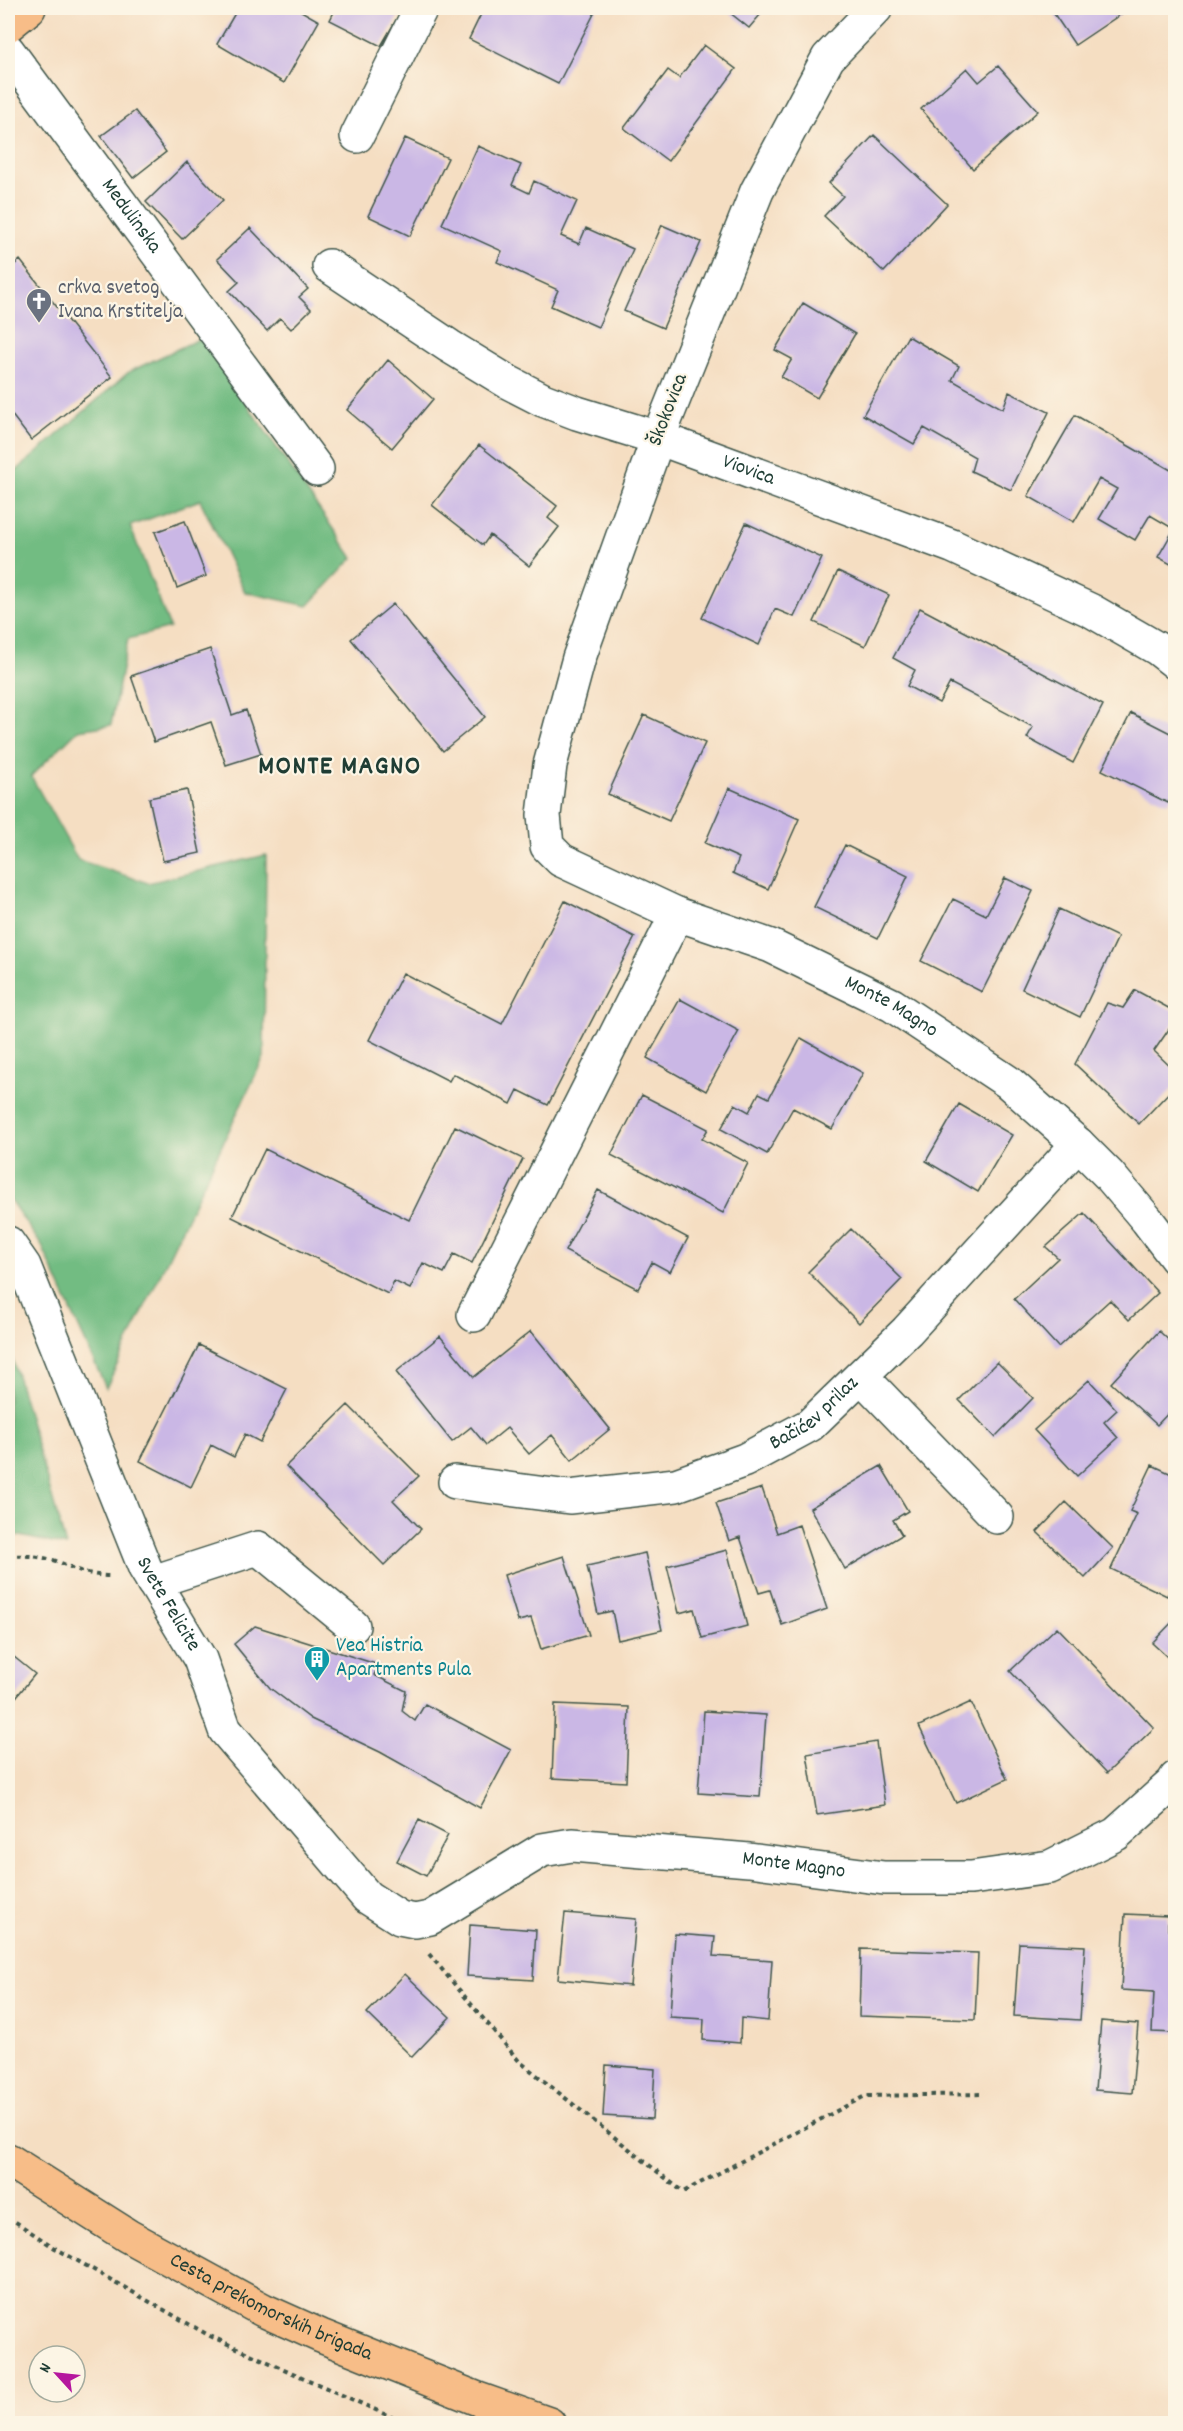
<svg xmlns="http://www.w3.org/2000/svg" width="1183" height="2431" font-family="Dekko,sans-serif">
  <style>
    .forest { fill: #72bc82; stroke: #487c5b; stroke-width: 1.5 }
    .building { fill: #cab7e5 }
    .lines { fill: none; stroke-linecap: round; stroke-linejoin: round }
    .minor-casing { stroke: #3f5549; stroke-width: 36 }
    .major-casing { stroke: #3f5549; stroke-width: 36 }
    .path { stroke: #3f5549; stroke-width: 4; stroke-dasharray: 4.5 4.5; stroke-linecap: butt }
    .minor { stroke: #fff; stroke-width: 33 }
    .major { stroke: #f7bd88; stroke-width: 33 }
    .labels { text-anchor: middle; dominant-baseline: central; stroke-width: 4.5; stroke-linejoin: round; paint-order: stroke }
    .street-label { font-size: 21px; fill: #1f3d34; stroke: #fcf5e5 }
    .worship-label { font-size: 21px; fill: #5b616d; stroke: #fcf5e5; text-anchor: start }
    .culture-label { font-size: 21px; fill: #0d838f; stroke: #fcf5e5; text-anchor: start }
    .district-label { font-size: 27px; font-weight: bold; letter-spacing: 1.5px; fill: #1f3d34; stroke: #fcf5e5 }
  </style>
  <rect width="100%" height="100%" fill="#fcf5e5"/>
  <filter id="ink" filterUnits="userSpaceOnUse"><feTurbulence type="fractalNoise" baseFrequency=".0167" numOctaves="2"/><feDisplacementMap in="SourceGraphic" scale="12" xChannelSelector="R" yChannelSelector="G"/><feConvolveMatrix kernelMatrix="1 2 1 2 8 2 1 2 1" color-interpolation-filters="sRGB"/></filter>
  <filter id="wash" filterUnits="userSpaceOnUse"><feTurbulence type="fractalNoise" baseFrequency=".008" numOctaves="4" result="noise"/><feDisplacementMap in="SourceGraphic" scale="24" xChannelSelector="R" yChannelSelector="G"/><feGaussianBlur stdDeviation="1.35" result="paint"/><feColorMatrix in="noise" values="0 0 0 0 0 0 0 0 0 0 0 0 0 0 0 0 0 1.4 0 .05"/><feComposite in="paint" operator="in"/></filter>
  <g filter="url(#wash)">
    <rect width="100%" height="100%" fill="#f5dec2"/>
    <!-- forest -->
    <path class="forest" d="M201 338 353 558 308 606 245 592 200 500 130 526 170 628 128 639 111 725 78 730 31 776 78 860 148 883 266 855 264 1057 106 1388 42 1246 8 1197V478L129 372Z
      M8 1344 66 1546 16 1535H8Z"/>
    <g id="blocks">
      <!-- building -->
      <path class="building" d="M238 8H296L319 21 284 83 217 44Z
        M336 8H403L381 46 330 20Z
        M484 8H597L558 84 469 39Z
        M724 8H766L749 28Z
        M1050 8H1130L1075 45Z
        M704 45 736 69 668 161 624 128 668 70 679 78Z
        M998 66 1038 111 973 169 921 109 967 68 979 82Z
        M135 111 166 152 133 178 101 136Z
        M874 135 947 204 884 272 824 216 843 196 829 183Z
        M405 138 448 158 410 236 368 216Z
        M478 146 521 165 512 185 529 193 534 181 577 201 561 236 579 244 586 228 633 249 598 327 551 306 558 290 497 262 502 251 442 224Z
        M187 162 223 200 182 239 146 202Z
        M662 225 701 242 663 328 624 311Z
        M250 228 308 289 299 297 311 309 291 329 280 318 267 331 229 291 239 282 217 259Z
        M20 260 112 377 31 440 8 410V270Z
        M803 303 855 334 817 398 781 377 792 359 775 350Z
        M908 336 959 366 952 380 1003 409 1009 392 1049 412 1011 490 971 471 975 457 924 428 914 444 863 415Z
        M388 360 433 399 392 448 347 410Z
        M1075 415 1176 473V567L1158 557 1174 529 1150 515 1135 540 1099 519 1117 489 1099 479 1074 522 1028 496Z
        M479 445 557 506 548 518 559 527 529 566 490 535 483 545 432 505Z
        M185 521 206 576 177 588 155 532Z
        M746 523 822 558 794 617 775 609 759 645 702 618Z
        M838 571 889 595 865 646 814 622Z
        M393 604 485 717 443 751 351 639Z
        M920 608 1103 705 1073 763 1027 738 1033 727 950 683 939 703 907 686 915 670 893 658Z
        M210 649 232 715 246 710 261 754 226 765 211 722 154 742 131 676Z
        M1131 713 1176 736V794L1174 793 1168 803 1102 770Z
        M644 715 705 743 669 821 608 794Z
        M729 788 799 819 768 889 733 873 739 858 705 843Z
        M187 790 200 853 163 861 149 798Z
        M845 845 908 876 878 938 814 907Z
        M1005 878 1033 891 982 992 921 961 953 899 986 915Z
        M565 901 635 937 548 1105 518 1090 511 1104 453 1074 449 1081 369 1040 403 973 502 1024Z
        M1059 909 1118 937 1080 1017 1022 989Z
        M1135 990 1176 1012V1019L1154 1051 1176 1072V1085L1139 1124 1075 1064 1107 1003 1123 1008Z
        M680 999 739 1031 706 1091 647 1058Z
        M801 1038 863 1073 832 1129 793 1108 767 1154 721 1129 735 1104 749 1112 759 1093 769 1098Z
        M642 1095 708 1129 702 1139 748 1163 723 1213 611 1155Z
        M959 1104 1012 1135 978 1192 926 1161Z
        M455 1126 523 1159 472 1263 454 1254 444 1273 423 1263 410 1289 394 1281 388 1294 232 1217 265 1149 409 1220Z
        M598 1190 688 1238 670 1272 652 1262 638 1289 565 1251Z
        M1084 1213 1158 1293 1129 1320 1110 1300 1058 1347 1014 1299 1058 1258 1046 1247Z
        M851 1229 902 1279 859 1323 808 1272Z
        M531 1331 610 1429 572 1460 552 1435 529 1454 507 1428 486 1445 471 1427 452 1442 396 1372 440 1336 474 1377Z
        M1159 1331 1176 1347V1405L1157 1425 1111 1383Z
        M199 1345 287 1389 260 1442 245 1434 234 1457 211 1445 191 1487 140 1461Z
        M997 1362 1033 1398 995 1437 959 1400Z
        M1089 1380 1117 1410 1104 1422 1118 1438 1077 1476 1034 1430Z
        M348 1405 419 1476 393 1500 421 1529 384 1565 286 1466Z
        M1152 1465 1176 1476V1578L1167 1596 1111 1569 1137 1514 1130 1511Z
        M881 1466 908 1511 893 1520 902 1535 845 1569 810 1508Z
        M762 1488 777 1533 799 1525 827 1609 782 1625 770 1590 759 1593 740 1537 729 1541 716 1503Z
        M1066 1502 1113 1548 1085 1578 1037 1532Z
        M727 1550 747 1626 702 1638 694 1609 679 1613 667 1566Z
        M645 1553 662 1630 618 1640 612 1611 598 1614 587 1566Z
        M564 1556 589 1635 541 1649 531 1618 518 1621 504 1575Z
        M1176 1618V1665L1152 1643Z
        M255 1626 379 1665 374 1675 406 1691 402 1711 415 1721 425 1704 511 1750 480 1808 380 1752 311 1719 270 1688 234 1644Z
        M1057 1627 1154 1728 1107 1773 1010 1671Z
        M8 1652 35 1674 8 1707Z
        M971 1702 1007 1779 956 1803 919 1726Z
        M555 1704 629 1707 626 1782 552 1778Z
        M704 1711 766 1715 760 1797 698 1793Z
        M876 1742 885 1805 817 1815 807 1754Z
        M419 1820 448 1835 426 1876 397 1861Z
        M565 1913 636 1919 630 1986 558 1979Z
        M1125 1914 1168 1916V1930H1176V2033L1152 2032 1154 1992 1121 1990Z
        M470 1925 536 1930 533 1980 467 1976Z
        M675 1934 715 1937 713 1956 772 1960 768 2021 741 2018 740 2043 703 2040 704 2019 670 2017Z
        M1019 1943 1085 1946 1080 2020 1014 2016Z
        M861 1949 978 1953 975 2020 859 2016Z
        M405 1974 450 2017 412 2057 367 2013Z
        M1101 2021 1138 2024 1132 2093 1095 2090Z
        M606 2065 655 2069 652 2119 603 2116Z"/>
    </g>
  </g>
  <g filter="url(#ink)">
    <use href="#blocks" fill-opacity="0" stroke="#3f5549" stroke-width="1.5"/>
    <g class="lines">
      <!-- minor casing -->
      <g class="minor-casing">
        <g id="minor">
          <path id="s1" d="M876 8 828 58 757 191 658 438 579 658 550 765 544 815 547 846 561 860 677 914 771 946 892 1005 1008 1082 1078 1144 1109 1175 1147 1220 1176 1258"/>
          <path id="s2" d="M8 51 317 469"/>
          <path d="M357 136 421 8"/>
          <path id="s3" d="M329 266 449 346 508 382 543 400 577 413 658 438 952 546 1092 611 1158 649 1176 663"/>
          <path id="s4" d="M8 1243 24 1266 145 1568 200 1659 225 1730 367 1897 400 1918 415 1921 430 1918 542 1850 572 1845 749 1860 884 1878H971L1050 1867 1116 1834 1173 1783 1176 1778"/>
          <path d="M474 1315 677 914"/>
          <path d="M861 1376 997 1517"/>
          <path id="s5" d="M455 1482 569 1497 676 1485 745 1460 810 1425 907 1331 1078 1144"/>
          <path d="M153 1582 258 1548 353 1626"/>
        </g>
      </g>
      <!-- major casing -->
      <g class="major-casing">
        <g id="major">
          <path d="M8 25 29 8"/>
          <path id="s6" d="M8 2160 128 2236 263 2310 321 2336 478 2399 549 2424"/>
        </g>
      </g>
      <!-- path -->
      <path class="path" d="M8 1556C24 1555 40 1556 56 1561 75 1569 89 1576 111 1576
        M429 1954 519 2061 683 2192 865 2096 983 2094
        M8 2038 13 2043
        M8 2217 55 2248 210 2336 407 2424"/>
      <!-- minor -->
      <use href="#minor" class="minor"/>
      <!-- major -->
      <use href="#major" class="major"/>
    </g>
  </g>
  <!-- icons -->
  <defs>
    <g id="church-pin" transform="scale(1.35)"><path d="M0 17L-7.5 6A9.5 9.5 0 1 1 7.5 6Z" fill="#6b7280" stroke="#fcf5e5"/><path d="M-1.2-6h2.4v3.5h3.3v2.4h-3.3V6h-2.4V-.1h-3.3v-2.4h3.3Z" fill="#fff"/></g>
    <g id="building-pin" transform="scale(1.35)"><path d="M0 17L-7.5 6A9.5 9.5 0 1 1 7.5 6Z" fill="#0f9aa8" stroke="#fcf5e5"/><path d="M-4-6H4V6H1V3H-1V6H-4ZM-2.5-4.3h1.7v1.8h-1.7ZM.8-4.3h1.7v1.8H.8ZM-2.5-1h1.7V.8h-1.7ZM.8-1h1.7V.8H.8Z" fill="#fff"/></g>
  </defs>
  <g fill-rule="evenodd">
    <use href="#church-pin" x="39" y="301"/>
    <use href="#building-pin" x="317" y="1659"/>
  </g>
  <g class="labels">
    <!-- street labels -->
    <g class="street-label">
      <text stroke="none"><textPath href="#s2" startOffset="206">Medulinska</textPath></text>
      <text transform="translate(669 410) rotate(-69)">Škokovica</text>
      <text stroke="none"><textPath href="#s3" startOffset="470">Viovica</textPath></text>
      <text stroke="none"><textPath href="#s1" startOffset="1294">Monte Magno</textPath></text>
      <text stroke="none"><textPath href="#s5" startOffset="380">Bačićev prilaz</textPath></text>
      <text stroke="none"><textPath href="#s4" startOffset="396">Svete Felicite</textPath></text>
      <text stroke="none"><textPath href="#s4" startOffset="1208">Monte Magno</textPath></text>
      <text stroke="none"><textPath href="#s6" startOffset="302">Cesta prekomorskih brigada</textPath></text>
    </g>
    <!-- worship labels -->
    <g class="worship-label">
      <text x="58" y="289">crkva svetog<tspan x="58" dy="24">Ivana Krstitelja</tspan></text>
    </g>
    <!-- culture labels -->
    <g class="culture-label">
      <text x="336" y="1647">Vea Histria<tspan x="336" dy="24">Apartments Pula</tspan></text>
    </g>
    <!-- district labels -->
    <g class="district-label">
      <text x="340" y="767">MONTE MAGNO</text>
    </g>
  </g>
  <!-- margin -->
  <rect width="1183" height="2431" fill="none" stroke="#fcf5e5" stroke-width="30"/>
  <!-- north arrow -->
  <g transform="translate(57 2374) rotate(297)"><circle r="28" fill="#fcf5e5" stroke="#a4ab9e" stroke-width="1.5"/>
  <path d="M0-4.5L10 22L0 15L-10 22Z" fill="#b5179e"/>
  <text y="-9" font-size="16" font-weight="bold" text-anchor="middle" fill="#1f3d34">N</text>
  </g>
</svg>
